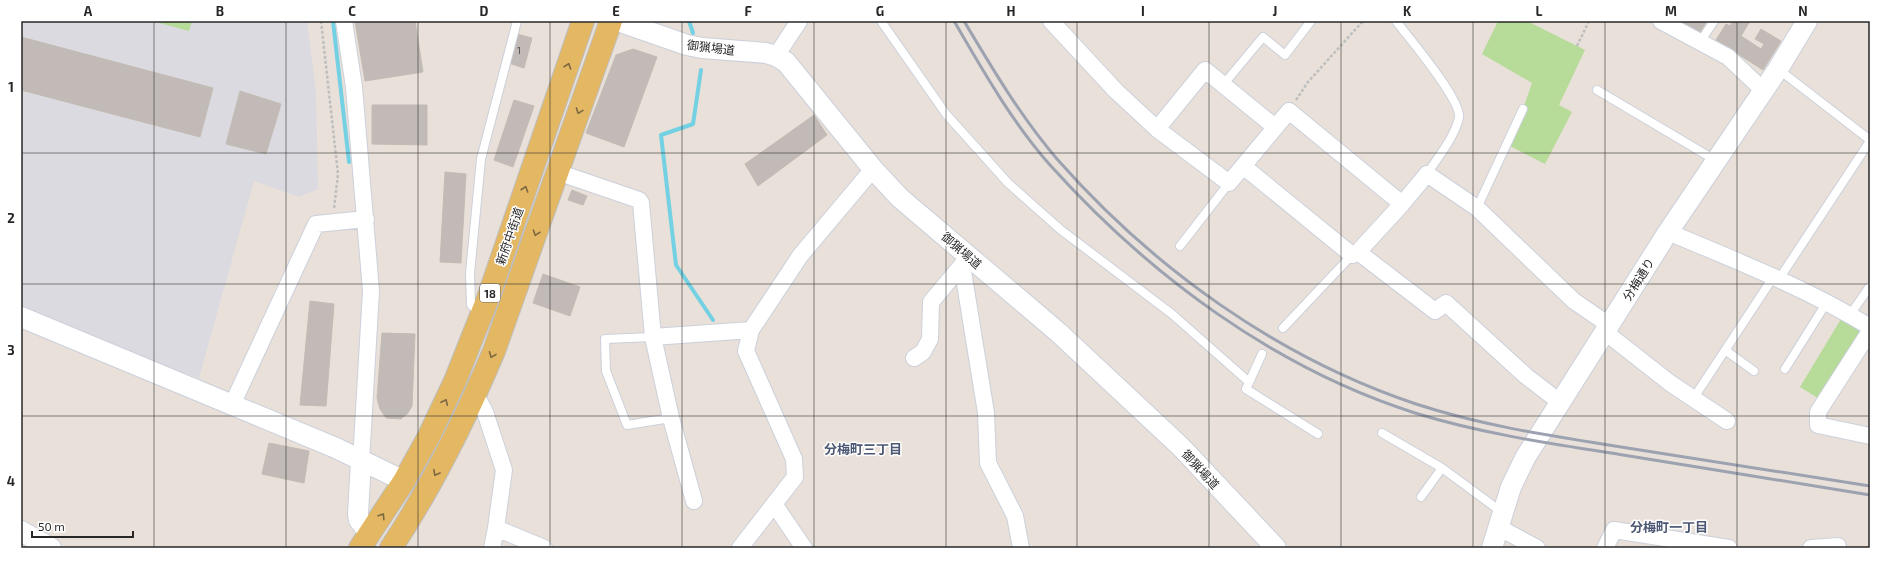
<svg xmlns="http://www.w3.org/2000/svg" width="1891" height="569" font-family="'Exo 2','Noto Sans JP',sans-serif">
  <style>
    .industrial { fill: #dbdae1 }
    .green { fill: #b7db99 }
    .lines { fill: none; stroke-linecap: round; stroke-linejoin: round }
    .stream { stroke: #73d1e3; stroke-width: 4 }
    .building { fill: #c1bab6; stroke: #c3bcb3 }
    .service-casing { stroke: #ccd0db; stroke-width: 10 }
    .minor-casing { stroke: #ccd0db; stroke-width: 18 }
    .tertiary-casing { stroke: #ccd0db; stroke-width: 22 }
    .primary-casing { stroke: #bebebe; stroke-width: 24 }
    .path { stroke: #bebebe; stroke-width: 2.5; stroke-dasharray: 3 2; stroke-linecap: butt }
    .service { stroke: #fff; stroke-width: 8 }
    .minor { stroke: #fff; stroke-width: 16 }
    .tertiary { stroke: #fff; stroke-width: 20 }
    .primary { stroke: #e4b863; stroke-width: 22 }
    .rail { stroke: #9da2b0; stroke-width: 3 }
    .oneway { stroke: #7c6842 }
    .grid { fill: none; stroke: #272727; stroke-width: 1; stroke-opacity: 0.55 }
    .labels { text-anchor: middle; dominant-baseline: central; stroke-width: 3; stroke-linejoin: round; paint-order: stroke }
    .number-label { font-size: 10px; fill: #4e4c4b }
    .shield { fill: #fff; stroke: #686868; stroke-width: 1 }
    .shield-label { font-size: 11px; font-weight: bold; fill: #272727 }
    .street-label { font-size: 12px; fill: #272727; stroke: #fff }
    .neighbourhood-label { font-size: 13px; font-weight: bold; fill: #4c5773; stroke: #fff }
    .neatline { fill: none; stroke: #272727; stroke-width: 1.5 }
    .grid-label { font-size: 13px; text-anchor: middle; font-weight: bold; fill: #272727 }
  </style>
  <rect width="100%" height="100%" fill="#e8e0d9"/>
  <!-- industrial -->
  <path class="industrial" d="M21 21H307L316 92 318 189 299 197 254 181 199 378 150 361 21 308Z"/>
  <!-- green -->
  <path class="green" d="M152 21H192L189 31Z
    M1498 21H1527L1585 50 1559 105 1572 112 1545 164 1510 146 1532 83 1482 54Z
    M1844 314 1867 328 1821 400 1800 387Z"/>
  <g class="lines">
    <!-- stream -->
    <path class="stream" d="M333 21 349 162
      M689 21 693 33
      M701 70 693 124 661 135 676 265 713 320"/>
  </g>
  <!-- building -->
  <path class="building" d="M355 21H415L423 72 365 81Z
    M1680 21H1707L1700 32Z
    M1733 21H1750L1741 36 1761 49 1764 44 1755 39 1761 29 1781 41 1763 70 1716 40 1726 24 1730 26Z
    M513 33 532 38 524 68 505 62Z
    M21 37 213 88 200 137 21 90Z
    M633 49 657 57 624 147 586 133 616 55Z
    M240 91 281 104 266 154 226 144Z
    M514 100 534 106 513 167 494 160Z
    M372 105H427V145L372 144Z
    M814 115 827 135 758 186 745 164Z
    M445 172 466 174 461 263 440 262Z
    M572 190 587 196 583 205 568 200Z
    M543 274 580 287 570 316 533 303Z
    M310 301 334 304 326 406 300 405Z
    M382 333 415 334 412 406 408 413 401 419 386 418 380 409 377 398Z
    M269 443 309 451 304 483 262 474Z"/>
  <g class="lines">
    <!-- service casing -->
    <g class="service-casing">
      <path id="service" d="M881 21 946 114 1008 183 1061 230 1172 314 1249 382
        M1396 21C1409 38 1462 100 1459 118 1454 138 1438 157 1427 174
        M1700 42 1714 21
        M1778 69 1870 140
        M1223 85 1263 37 1285 55 1311 21
        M1597 90 1715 160
        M1477 208 1523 109
        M1180 246 1229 183
        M1779 279 1870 141
        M479 313 471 305 470 273 481 159 517 21
        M1850 315 1870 286
        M1283 328 1352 255
        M653 337 605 339 606 371 627 425 671 418
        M1725 350 1754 371
        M1262 354 1246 389 1318 434
        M1785 369 1827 302
        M1693 399 1774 276
        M1382 433 1442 468 1503 513
        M1421 497 1442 468"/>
    </g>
    <!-- minor casing -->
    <g class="minor-casing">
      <path id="minor" d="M344 21 354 87 371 291 361 461
        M1051 21 1116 91 1157 129 1229 183 1289 111 1402 204
        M1661 21 1728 57 1763 90
        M776 56 799 21
        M1157 129 1205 70 1275 127
        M1243 166 1352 255 1358 252 1402 204 1427 174 1477 208 1574 301 1609 325
        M557 172 639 200 641 203 653 337 671 418 694 501
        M1668 232C1737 261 1806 288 1870 327
        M1358 252 1435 311 1446 303 1526 376 1561 403
        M968 255 962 265 986 413 988 463 1015 516 1021 548
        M1870 331 1818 412V425L1870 436
        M1605 332 1670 383 1727 421
        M653 337 751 330
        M914 358 923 352 930 339 931 302 962 265
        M476 395 485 412 504 470 496 528 544 548
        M232 405 316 224 366 219
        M774 504 804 548
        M1498 527 1537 548
        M492 548 496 528
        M740 548 795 477 794 459 746 351 751 330 800 256 873 169
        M1605 548 1614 530 1729 548
        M1811 548 1838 546V548"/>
    </g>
    <!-- tertiary casing -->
    <g class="tertiary-casing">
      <path id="tertiary" d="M618 21 687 45 702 48 766 53 776 56 786 62 873 169 900 198 1059 333 1181 447 1276 548
        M21 317 336 448 404 481
        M361 461 358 514 359 520 370 534
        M21 531 51 548
        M1492 548 1511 487 1525 458 1668 232 1778 69 1807 21"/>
    </g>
    <!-- primary casing -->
    <g class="primary-casing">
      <path id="primary" d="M360 548 404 481 429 436 455 381 488 298 583 21
        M391 548C432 486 465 420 494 351L611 21"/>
    </g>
    <!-- path -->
    <path class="path" d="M321 21 338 174 334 209
      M1577 46 1589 21
      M1296 100 1308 82 1363 21"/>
    <!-- service -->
    <use href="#service" class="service"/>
    <!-- minor -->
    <use href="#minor" class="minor"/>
    <!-- tertiary -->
    <use href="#tertiary" class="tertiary"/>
    <!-- primary -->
    <use href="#primary" class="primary"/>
    <!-- rail -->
    <path class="rail" d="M954 21C983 71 1012 122 1050 165 1149 275 1274 368 1415 413 1483 434 1553 444 1623 455 1705 468 1788 482 1870 495
      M964 21C992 68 1021 117 1057 159 1153 268 1278 358 1416 404 1483 426 1552 436 1621 447 1704 460 1787 473 1870 486"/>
  </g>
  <!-- one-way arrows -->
  <defs><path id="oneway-chevron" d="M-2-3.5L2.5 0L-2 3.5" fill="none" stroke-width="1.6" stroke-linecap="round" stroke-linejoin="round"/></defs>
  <g class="oneway">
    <use href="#oneway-chevron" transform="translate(568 66) rotate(-71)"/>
    <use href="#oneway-chevron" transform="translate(579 111) rotate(110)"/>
    <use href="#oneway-chevron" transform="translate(525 189) rotate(-71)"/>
    <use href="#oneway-chevron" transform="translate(536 233) rotate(109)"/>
    <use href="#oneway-chevron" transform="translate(492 355) rotate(112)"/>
    <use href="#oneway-chevron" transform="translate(445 402) rotate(-65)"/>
    <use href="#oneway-chevron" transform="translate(436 473) rotate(119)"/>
    <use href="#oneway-chevron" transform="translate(382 516) rotate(-57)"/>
  </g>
  <!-- grid -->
  <path class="grid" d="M154 21V548M286 21V548M418 21V548M550 21V548M682 21V548M814 21V548M946 21V548M1077 21V548M1209 21V548M1341 21V548M1473 21V548M1605 21V548M1737 21V548M21 153H1870M21 284H1870M21 416H1870"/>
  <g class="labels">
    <!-- number labels -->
    <g class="number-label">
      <text x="519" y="50">1</text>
    </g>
    <!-- shield labels -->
    <rect class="shield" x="480" y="284" width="20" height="18" rx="3"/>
    <g class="shield-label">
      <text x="490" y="293">18</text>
    </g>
    <!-- street labels -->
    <g class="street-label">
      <text transform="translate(711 47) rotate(7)">御猟場道</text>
      <text transform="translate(509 236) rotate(-71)">新府中街道</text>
      <text transform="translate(962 250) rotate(41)">御猟場道</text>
      <text transform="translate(1638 279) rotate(-58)">分梅通り</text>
      <text transform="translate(1201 469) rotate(47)">御猟場道</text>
    </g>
    <!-- neighbourhood labels -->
    <g class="neighbourhood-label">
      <text x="863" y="449">分梅町三丁目</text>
      <text x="1669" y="527">分梅町一丁目</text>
    </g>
  </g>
  <!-- border -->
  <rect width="1891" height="569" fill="none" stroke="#ffffff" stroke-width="44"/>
  <!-- scale -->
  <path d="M32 531v6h101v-6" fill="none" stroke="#272727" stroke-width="2"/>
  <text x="38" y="531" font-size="12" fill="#272727" stroke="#ffffff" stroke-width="3" paint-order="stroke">50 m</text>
  <rect x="22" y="22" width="1847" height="525" class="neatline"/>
  <g class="grid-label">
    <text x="88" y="16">A</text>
    <text x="220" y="16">B</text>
    <text x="352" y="16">C</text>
    <text x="484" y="16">D</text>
    <text x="616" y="16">E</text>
    <text x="748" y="16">F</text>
    <text x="880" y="16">G</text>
    <text x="1011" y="16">H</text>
    <text x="1143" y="16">I</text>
    <text x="1275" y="16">J</text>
    <text x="1407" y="16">K</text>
    <text x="1539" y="16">L</text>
    <text x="1671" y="16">M</text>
    <text x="1803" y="16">N</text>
    <text x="11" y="92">1</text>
    <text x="11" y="223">2</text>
    <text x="11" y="355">3</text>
    <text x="11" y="486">4</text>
  </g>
</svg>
